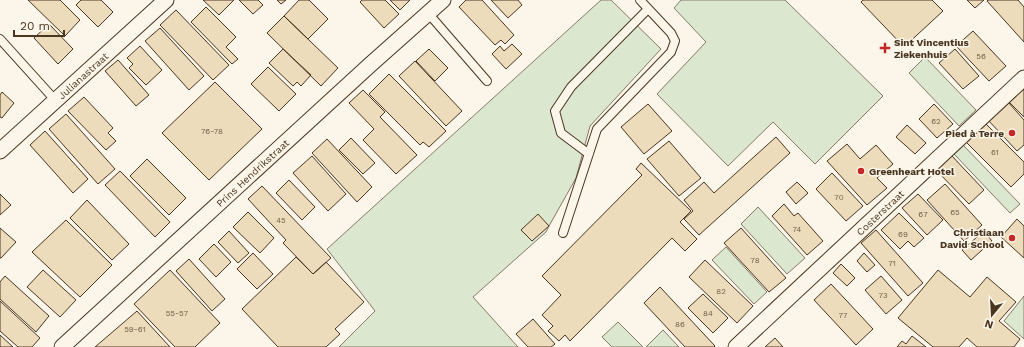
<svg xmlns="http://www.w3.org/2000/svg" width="1024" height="347" font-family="'Work Sans',sans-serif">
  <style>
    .green { fill: #dce7d0; stroke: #887966 }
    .building { fill: #ecdcbc; stroke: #4a3520 }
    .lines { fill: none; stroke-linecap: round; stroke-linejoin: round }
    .service-casing { stroke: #4a3520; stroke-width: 10 }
    .minor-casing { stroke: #4a3520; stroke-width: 17 }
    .service { stroke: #fbf6e9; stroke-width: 8 }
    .minor { stroke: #fbf6e9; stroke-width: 15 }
    .poi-dot { fill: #c62828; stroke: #fbf6e9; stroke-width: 1.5 }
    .labels { text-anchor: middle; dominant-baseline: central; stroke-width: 3; stroke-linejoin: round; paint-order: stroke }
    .number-label { font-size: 8px; fill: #725f47 }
    .poi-label { font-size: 10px; font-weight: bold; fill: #4a3520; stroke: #fbf6e9; text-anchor: start }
    .street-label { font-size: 10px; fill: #4a3520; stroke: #fbf6e9 }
  </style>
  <rect width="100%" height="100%" fill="#fbf6e9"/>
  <!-- green -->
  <path class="green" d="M601 0H611L661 49 590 126 576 178 549 226 546 232 473 297 518 347H339L375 311 327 249Z
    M681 0H785L883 96 815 164 773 122 728 166 657 94 706 42 674 8Z
    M925 57 976 110 959 126 909 73Z
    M963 145 1020 204 1010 213 954 154Z
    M758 207 805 258 787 274 741 224Z
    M726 247 767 292 754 304 712 260Z
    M1024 296V339L1004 321Z
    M618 322 643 347H612L602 337Z
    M663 330 679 347H646Z"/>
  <!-- building -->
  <path class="building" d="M28 0H60L80 20 65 36Z
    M81 0H101L113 12 98 27 76 5Z
    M203 0H234L219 15Z
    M239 0H258L263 5 253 14Z
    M277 0H286L281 4Z
    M299 0H309L328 19 308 39 284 16Z
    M362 0H385L399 14 384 28 360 2Z
    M390 0H410L400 10Z
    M466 0H482L514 35 505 44 501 40 495 45 459 7Z
    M491 0H518L522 5 508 18Z
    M863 0H932L943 11 904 47 861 2Z
    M967 0H984L975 8Z
    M988 0H1018L1024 7V42L987 1Z
    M206 7 236 37 226 47 238 59 232 64 191 22Z
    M176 10 229 65 213 80 160 25Z
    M284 16 338 68 321 86 267 33Z
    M49 24 73 49 58 64 34 38Z
    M160 28 204 76 189 90 145 41Z
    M973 31 1006 66 989 81 956 46Z
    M512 44 522 54 506 69 492 54 500 46 504 51Z
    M140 46 162 70 146 85 129 68 133 64 127 58Z
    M283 49 311 75 301 86 297 82 293 86 269 63Z
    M429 49 448 68 435 81 416 61Z
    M955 49 979 76 963 89 939 63Z
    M118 60 149 95 136 106 105 71Z
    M415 61 462 111 446 126 399 76Z
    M268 67 296 94 279 111 251 84Z
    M389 74 446 131 429 147 423 142 420 145 369 94Z
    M215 82 262 129 209 180 162 133Z
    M1024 86V117L1008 101Z
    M363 90 385 112 380 117 417 155 396 174 363 140 374 129 349 103Z
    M2 92 14 103 2 118 0 117V95Z
    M84 97 113 128 108 133 116 141 106 150 68 111Z
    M1008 102 1024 120V145L1017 151 988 120Z
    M648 104 672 131 644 154 621 127Z
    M934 104 953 124 937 138 919 119Z
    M66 114 115 169 98 184 49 129Z
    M985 123 1024 162V174L1011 187 966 142Z
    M907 125 926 143 915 154 896 137Z
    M45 131 88 179 73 193 30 145Z
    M776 137 790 153 699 235 684 219 693 211 684 200 704 182 714 193Z
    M351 138 375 163 363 174 339 150Z
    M327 139 372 187 357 202 312 153Z
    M669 141 701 178 679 196 647 159Z
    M847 144 860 159 876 145 893 164 877 178 887 188 867 205 827 161Z
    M951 155 984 190 969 204 936 170Z
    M312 156 346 194 328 211 293 173Z
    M147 159 186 198 169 215 130 176Z
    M641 163 691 211 680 222 697 239 685 251 672 238 570 341 565 335 559 341 548 331 553 326 542 315 561 295 542 276 642 175 636 169Z
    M120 171 170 222 155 237 105 185Z
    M832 173 863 206 846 221 816 189Z
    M289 180 315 207 302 220 276 193Z
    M797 182 808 193 796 204 786 192Z
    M945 184 982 225 964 241 927 200Z
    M262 186 331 258 313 274 283 243 286 240 248 199Z
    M0 194 11 205 0 215Z
    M918 194 943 220 927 235 902 208Z
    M87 200 129 244 112 260 70 218Z
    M784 204 794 216 798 213 823 241 807 255 772 216Z
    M248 212 274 238 260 253 233 227Z
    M899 213 924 238 914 247 908 241 900 249 881 230Z
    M538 214 549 226 532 241 521 230Z
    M1017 219 1024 226V258L1001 237Z
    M66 220 112 265 80 297 32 252Z
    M0 228 16 242 1 258H0Z
    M741 228 786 278 769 292 724 243Z
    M876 230 923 283 908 296 861 243Z
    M229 231 249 253 238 263 218 242Z
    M984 231 992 241 971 260 962 250Z
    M214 244 231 262 216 277 199 259Z
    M253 253 273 274 257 289 237 269Z
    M864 253 875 265 867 272 857 261Z
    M296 257 313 274 326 262 364 302 335 329 340 334 326 347H278L242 309Z
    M189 259 225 299 212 311 176 271Z
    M705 260 753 306 737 323 689 277Z
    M841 264 855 278 847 286 833 273Z
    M43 270 76 300 60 317 27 287Z
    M170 270 220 323 195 347H175L134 304Z
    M938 270 970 297 987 277 1016 302 999 321 1020 339 1014 347H977L967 338 959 347H933L898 318Z
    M5 276 49 316 36 332 0 299V282Z
    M881 276 902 300 886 314 865 290Z
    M831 284 873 329 856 345 814 300Z
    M660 287 715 346 714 347H685L644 303Z
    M703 294 728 318 713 333 688 308Z
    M0 301 40 338 32 347H18L0 331Z
    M137 311 170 347H95Z
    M533 319 555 344 551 347H528L516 334Z
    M0 335 13 347H0Z
    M912 336 926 347H897L902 341 906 344Z
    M775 338 783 347H765Z"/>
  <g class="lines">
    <!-- service casing -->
    <g class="service-casing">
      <path id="service" d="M428 13 487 81
        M0 39 55 100
        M589 154 561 133 555 111 571 87 648 9
        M563 233 597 129 671 52 675 41 671 33 640 0"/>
    </g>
    <!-- minor casing -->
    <g class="minor-casing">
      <g id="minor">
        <path id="s1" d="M0 151 166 0"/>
        <path id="s2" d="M62 347 371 64 443 0"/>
        <path id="s3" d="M736 347 1024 78"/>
      </g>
    </g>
    <!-- service -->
    <use href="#service" class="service"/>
    <!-- minor -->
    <use href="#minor" class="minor"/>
  </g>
  <!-- markers -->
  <g class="poi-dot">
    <path d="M883 42h4v4h4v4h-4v4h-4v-4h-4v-4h4z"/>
    <circle cx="1012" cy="133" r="4"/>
    <circle cx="861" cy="171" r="4"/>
    <circle cx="1012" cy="238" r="4"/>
  </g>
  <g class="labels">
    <!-- number labels -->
    <g class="number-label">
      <text x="981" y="56">56</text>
      <text x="936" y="121">62</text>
      <text x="212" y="131">76-78</text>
      <text x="995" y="152">61</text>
      <text x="839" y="197">70</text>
      <text x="955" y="212">65</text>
      <text x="923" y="214">67</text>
      <text x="281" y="220">45</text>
      <text x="797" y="229">74</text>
      <text x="903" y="234">69</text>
      <text x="755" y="260">78</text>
      <text x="892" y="263">71</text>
      <text x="721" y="291">82</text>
      <text x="883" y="295">73</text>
      <text x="177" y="313">55-57</text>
      <text x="708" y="313">84</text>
      <text x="843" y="315">77</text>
      <text x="680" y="324">86</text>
      <text x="135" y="329">59-61</text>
    </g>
    <!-- poi labels -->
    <g class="poi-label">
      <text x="894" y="42">Sint Vincentius<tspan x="894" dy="12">Ziekenhuis</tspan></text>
      <text x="1004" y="133" text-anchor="end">Pied à Terre</text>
      <text x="869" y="171">Greenheart Hotel</text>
      <text x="1004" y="232" text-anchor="end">Christiaan<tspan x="1004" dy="12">David School</tspan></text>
    </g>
    <!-- street labels -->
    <g class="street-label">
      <text stroke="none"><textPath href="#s1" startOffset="112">Julianastraat</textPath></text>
      <text stroke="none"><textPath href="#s2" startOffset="258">Prins Hendrikstraat</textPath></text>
      <text stroke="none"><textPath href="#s3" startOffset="197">Costerstraat</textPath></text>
    </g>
  </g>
  <!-- north arrow -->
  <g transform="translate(992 315) rotate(198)" stroke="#fbf6e9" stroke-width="3" paint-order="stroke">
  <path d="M0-3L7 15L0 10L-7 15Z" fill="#4a3520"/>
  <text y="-6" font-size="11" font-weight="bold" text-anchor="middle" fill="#4a3520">N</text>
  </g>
  <!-- scale -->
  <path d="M14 30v6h50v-6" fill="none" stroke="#4a3520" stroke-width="2"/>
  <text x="20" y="30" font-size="12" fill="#4a3520" stroke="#fbf6e9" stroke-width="3" paint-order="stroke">20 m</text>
</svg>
